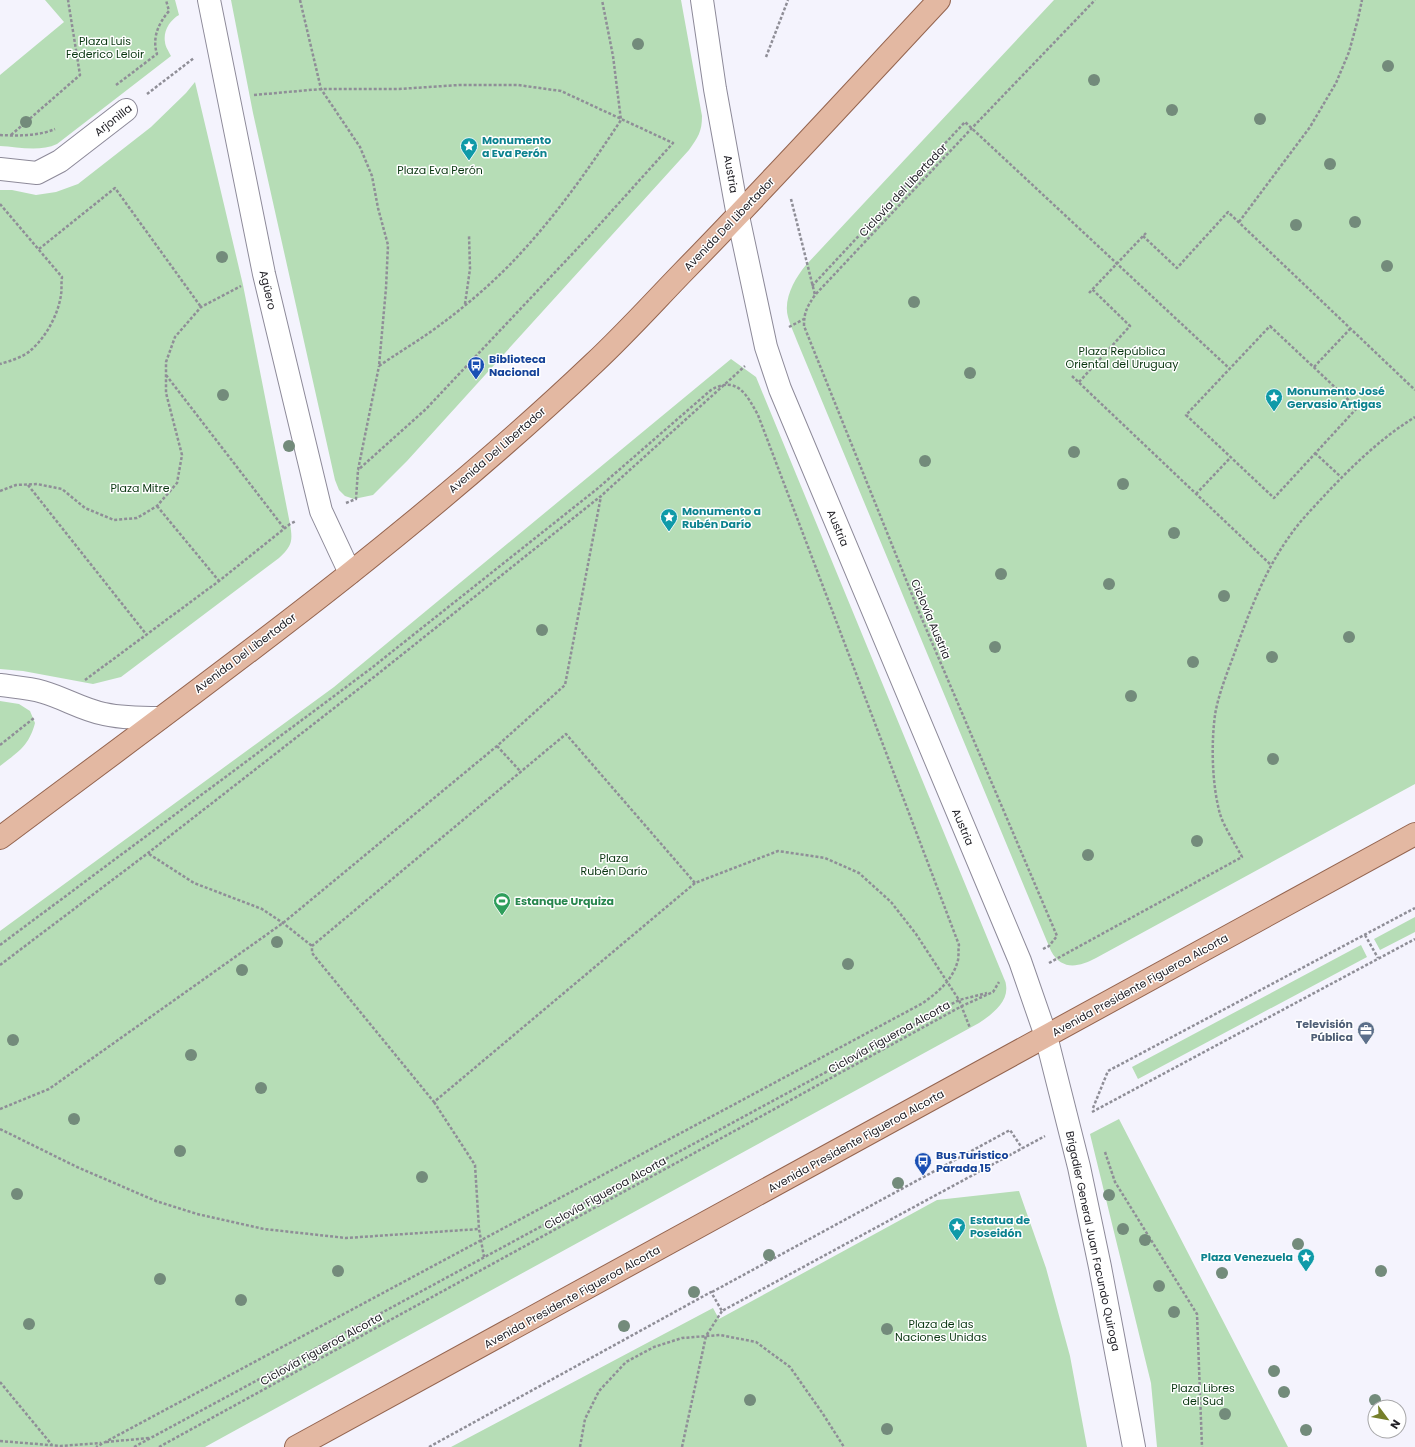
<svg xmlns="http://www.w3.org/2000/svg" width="1415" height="1447" font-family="Poppins,sans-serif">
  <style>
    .green { fill: #b6ddb6 }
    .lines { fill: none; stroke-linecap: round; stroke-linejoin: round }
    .minor-casing { stroke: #8d8a99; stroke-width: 24 }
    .major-casing { stroke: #94644f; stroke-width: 24 }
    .path { stroke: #8f8e97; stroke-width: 2.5; stroke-dasharray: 3 2; stroke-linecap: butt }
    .minor { stroke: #fff; stroke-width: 22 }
    .major { stroke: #e3b8a2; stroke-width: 22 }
    .tree { fill: #738b7b }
    .labels { text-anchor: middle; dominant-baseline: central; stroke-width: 3; stroke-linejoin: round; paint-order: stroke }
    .park-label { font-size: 11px; fill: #093610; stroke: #fff }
    .street-label { font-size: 11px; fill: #232228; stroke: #fff }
    .culture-label { font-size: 11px; font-weight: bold; fill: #0d838f; stroke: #fff; text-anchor: start }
    .transit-label { font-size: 11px; font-weight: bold; fill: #164399; stroke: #fff; text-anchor: start }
    .leisure-label { font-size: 11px; font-weight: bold; fill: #27864d; stroke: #fff; text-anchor: start }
    .service-label { font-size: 11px; font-weight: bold; fill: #4e5e75; stroke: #fff; text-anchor: end }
  </style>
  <rect width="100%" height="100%" fill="#f4f3fd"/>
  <!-- green -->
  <path class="green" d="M45 0H175L179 15C170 20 163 31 165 42 165 46 169 52 171 56L57 144C40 152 18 147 0 146V75L64 22Z
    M231 0H681L702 116C702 132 698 137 689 150L407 461 373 495 354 499 345 496 339 490 335 480 253 113Z
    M1054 0H1415V784L1096 958C1079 967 1062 971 1051 951L797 341C794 333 790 325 788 317 783 299 795 278 806 265Z
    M195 82 243 285 290 524C293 541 292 546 279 558L121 677 93 684 23 671 0 669V190H12L36 195 56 192 78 184 151 127 186 93Z
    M731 359 756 377 1003 976C1004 979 1006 982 1006 985 1009 1002 991 1015 979 1023L205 1447H0V931L334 687Z
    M0 701 19 704 30 711 35 723C29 746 18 752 0 766Z
    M1415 917V932L1380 950 1374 939Z
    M1361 945 1367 957 1138 1079 1132 1067Z
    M1119 1119 1288 1447H1157L1151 1383 1090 1134Z
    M1019 1191 1046 1268 1070 1356 1087 1447H451L713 1308 719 1319 937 1200Z"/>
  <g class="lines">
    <!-- minor casing -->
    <g class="minor-casing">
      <path id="minor" d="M209 0 264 274 321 511 350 573
        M702 0 715 89 738 216 766 347 780 389 1020 961 1046 1036 1079 1167 1100 1267 1134 1447
        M0 169 37 173 60 161 126 110
        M0 685C14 687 29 688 43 692 64 698 83 710 104 714 122 718 141 718 160 718"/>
    </g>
    <!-- major casing -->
    <g class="major-casing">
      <path id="major" d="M0 838C203 686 410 538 594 363 625 334 653 303 683 272 770 183 854 91 939 0
        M296 1447 1415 834"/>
    </g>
    <!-- path -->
    <path class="path" d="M300 0 321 89 360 147 372 176 378 208 388 245 386 288 379 366C399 352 420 340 440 325 467 305 496 280 519 255 558 213 590 167 621 120L613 56 602 0
      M766 57 788 0
      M116 85 157 54C152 38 158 24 169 11L166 0
      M147 94 194 58
      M254 95 321 89H399L459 85H518L561 91 673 143 592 233 426 409 358 470
      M0 135C18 136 39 136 55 129
      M11 135 80 75 68 0
      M791 199 815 295
      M0 204 62 277C61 283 62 289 61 295 58 315 46 337 31 350 24 357 10 361 0 364
      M1239 222 1310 127 1336 83 1349 52 1358 19 1362 0
      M1143 236 1177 268 1228 212 1415 390
      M39 249 115 188 201 307
      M812 286 965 122 1230 369
      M1089 293 1146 233
      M465 304 470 269 469 235
      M1270 326 1357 408 1274 498 1186 415Z
      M789 327 804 319
      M1314 367 1350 329
      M166 375 284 528
      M1072 376 1271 565
      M1079 382 1130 326 1092 289
      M1315 453 1341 477
      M28 485 146 634
      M0 491 16 485 37 484 62 489 85 508 114 520 137 518 157 506 177 483 182 455 166 393V362L175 337 201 307 241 286
      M1196 494 1231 457
      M346 503 356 499 358 470 379 366
      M157 506 219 581
      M85 680 219 581 290 524 296 521
      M0 745 34 718
      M497 746 521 772
      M149 854 194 883 262 909 283 923 312 946
      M695 883 434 1102 312 953V946L566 734 695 883 778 851 825 858 859 873 891 902 916 934 959 1000 970 1028
      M1365 935 1378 958
      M0 945 369 670 597 489 711 390C737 375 747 395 758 415L959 945C958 950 959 955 958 960 953 980 938 992 923 1003L96 1447
      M1043 949 1049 946 1057 936 919 612 804 326C804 312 807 307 815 295L972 128 1095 0
      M1049 963 1242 857C1236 845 1224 827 1220 814 1212 785 1211 745 1215 715 1218 696 1226 676 1233 657 1248 616 1263 573 1289 537 1299 522 1312 509 1324 496 1351 467 1381 438 1415 417
      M0 965 148 853 374 677 601 496 745 366
      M434 1102 475 1165 479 1229 484 1257
      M1093 1108 1108 1071 1415 908
      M0 1109 49 1089 283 923 497 746 565 685 601 496
      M1092 1112 1415 939
      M0 1129 77 1167 156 1201 197 1214 264 1229 346 1238 479 1229
      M1105 1152 1115 1182 1197 1314 1202 1447
      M712 1292 1010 1130 1022 1148
      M0 1382 52 1445
      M0 1441 61 1446 101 1443
      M106 1442 149 1438
      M134 1447 959 1000 987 993
      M159 1447 962 1006 993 992 999 982
      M429 1447 711 1292 722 1311 1045 1136
      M580 1447 585 1419 599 1391 626 1362 654 1347 682 1338 720 1335 756 1342 790 1367 823 1414 844 1447
      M682 1447 706 1336 722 1311"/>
    <!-- minor -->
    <use href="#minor" class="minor"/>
    <!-- major -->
    <use href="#major" class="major"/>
  </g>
  <!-- trees -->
  <g class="tree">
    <circle cx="638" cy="44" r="6"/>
    <circle cx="1388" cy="66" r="6"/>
    <circle cx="1094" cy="80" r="6"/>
    <circle cx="1172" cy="110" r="6"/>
    <circle cx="1260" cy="119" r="6"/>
    <circle cx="26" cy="122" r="6"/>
    <circle cx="1330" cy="164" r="6"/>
    <circle cx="1355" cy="222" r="6"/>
    <circle cx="1296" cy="225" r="6"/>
    <circle cx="222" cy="257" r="6"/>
    <circle cx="1387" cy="266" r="6"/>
    <circle cx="914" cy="302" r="6"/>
    <circle cx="970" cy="373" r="6"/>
    <circle cx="223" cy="395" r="6"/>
    <circle cx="289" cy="446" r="6"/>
    <circle cx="1074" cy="452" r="6"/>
    <circle cx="925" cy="461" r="6"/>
    <circle cx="1123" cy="484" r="6"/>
    <circle cx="1174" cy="533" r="6"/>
    <circle cx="1001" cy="574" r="6"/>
    <circle cx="1109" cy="584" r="6"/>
    <circle cx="1224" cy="596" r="6"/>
    <circle cx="542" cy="630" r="6"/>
    <circle cx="1349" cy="637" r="6"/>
    <circle cx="995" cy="647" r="6"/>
    <circle cx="1272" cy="657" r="6"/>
    <circle cx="1193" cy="662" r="6"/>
    <circle cx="1131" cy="696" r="6"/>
    <circle cx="1273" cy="759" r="6"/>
    <circle cx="1197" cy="841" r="6"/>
    <circle cx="1088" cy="855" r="6"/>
    <circle cx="277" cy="942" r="6"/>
    <circle cx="848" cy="964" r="6"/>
    <circle cx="242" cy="970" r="6"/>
    <circle cx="13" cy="1040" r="6"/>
    <circle cx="191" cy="1055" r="6"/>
    <circle cx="261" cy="1088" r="6"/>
    <circle cx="74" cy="1119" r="6"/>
    <circle cx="180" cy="1151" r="6"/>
    <circle cx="422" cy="1177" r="6"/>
    <circle cx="898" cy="1183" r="6"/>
    <circle cx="17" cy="1194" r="6"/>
    <circle cx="1109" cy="1195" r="6"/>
    <circle cx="1123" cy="1229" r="6"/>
    <circle cx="1145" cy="1240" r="6"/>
    <circle cx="1298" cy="1244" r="6"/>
    <circle cx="769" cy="1255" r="6"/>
    <circle cx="338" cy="1271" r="6"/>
    <circle cx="1381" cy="1271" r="6"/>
    <circle cx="1222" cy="1273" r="6"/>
    <circle cx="160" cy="1279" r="6"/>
    <circle cx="1159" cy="1286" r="6"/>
    <circle cx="694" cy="1292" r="6"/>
    <circle cx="241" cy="1300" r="6"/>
    <circle cx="1174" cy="1312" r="6"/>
    <circle cx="29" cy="1324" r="6"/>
    <circle cx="624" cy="1326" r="6"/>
    <circle cx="887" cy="1329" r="6"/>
    <circle cx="1274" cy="1371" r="6"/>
    <circle cx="1284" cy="1392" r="6"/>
    <circle cx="750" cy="1400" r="6"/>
    <circle cx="1375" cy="1400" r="6"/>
    <circle cx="1225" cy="1414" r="6"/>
    <circle cx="887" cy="1429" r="6"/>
    <circle cx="1306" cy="1430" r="6"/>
  </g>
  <!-- icons -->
  <defs>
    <g id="sight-pin" transform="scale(0.9)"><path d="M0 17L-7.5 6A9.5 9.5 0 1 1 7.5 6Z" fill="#0f9aa8" stroke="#fff"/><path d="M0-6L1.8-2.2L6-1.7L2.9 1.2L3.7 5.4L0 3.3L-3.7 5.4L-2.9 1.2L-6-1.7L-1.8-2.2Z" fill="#fff"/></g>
    <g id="bus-pin" transform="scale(0.9)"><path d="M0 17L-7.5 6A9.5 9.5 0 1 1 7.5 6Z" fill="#1a4fb4" stroke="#fff"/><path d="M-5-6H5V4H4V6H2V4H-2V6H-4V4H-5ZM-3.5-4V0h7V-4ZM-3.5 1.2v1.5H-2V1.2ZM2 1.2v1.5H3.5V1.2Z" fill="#fff"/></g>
    <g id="stadium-pin" transform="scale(0.9)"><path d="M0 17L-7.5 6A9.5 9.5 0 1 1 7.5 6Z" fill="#2e9e5b" stroke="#fff"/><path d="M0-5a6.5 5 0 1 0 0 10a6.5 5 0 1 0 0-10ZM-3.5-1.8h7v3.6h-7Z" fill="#fff"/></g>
    <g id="office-pin" transform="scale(0.9)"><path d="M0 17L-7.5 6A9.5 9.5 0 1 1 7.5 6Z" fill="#5c6f8a" stroke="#fff"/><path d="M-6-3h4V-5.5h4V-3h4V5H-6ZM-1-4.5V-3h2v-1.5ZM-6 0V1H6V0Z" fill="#fff"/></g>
  </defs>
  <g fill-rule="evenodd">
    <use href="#sight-pin" x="469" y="146"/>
    <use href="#bus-pin" x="476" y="365"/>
    <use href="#sight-pin" x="1274" y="397"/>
    <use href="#sight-pin" x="669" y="517"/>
    <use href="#stadium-pin" x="502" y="901"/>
    <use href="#office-pin" x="1366" y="1030"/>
    <use href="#bus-pin" x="923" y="1161"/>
    <use href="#sight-pin" x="957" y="1226"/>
    <use href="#sight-pin" x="1306" y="1257"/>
  </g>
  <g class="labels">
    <!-- park labels -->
    <g class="park-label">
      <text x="105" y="41">Plaza Luis<tspan x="105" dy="13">Federico Leloir</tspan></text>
      <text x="440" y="170">Plaza Eva Perón</text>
      <text x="1122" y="351">Plaza República<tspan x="1122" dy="13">Oriental del Uruguay</tspan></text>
      <text x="140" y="488">Plaza Mitre</text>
      <text x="614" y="858">Plaza<tspan x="614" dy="13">Rubén Darío</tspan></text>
      <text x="941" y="1324">Plaza de las<tspan x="941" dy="13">Naciones Unidas</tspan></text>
      <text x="1203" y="1388">Plaza Libres<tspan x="1203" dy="13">del Sud</tspan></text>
    </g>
    <!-- street labels -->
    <g class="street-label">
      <text transform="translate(113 120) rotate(-38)">Arjonilla</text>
      <text transform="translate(731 174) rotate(80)">Austria</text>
      <text transform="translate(903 190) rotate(-47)">Ciclovía del Libertador</text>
      <text transform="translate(729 224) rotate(-46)">Avenida Del Libertador</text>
      <text transform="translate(268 290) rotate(77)">Agüero</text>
      <text transform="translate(497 450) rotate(-41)">Avenida Del Libertador</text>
      <text transform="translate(838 528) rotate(67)">Austria</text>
      <text transform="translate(931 619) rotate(67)">Ciclovía Austria</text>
      <text transform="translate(245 653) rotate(-37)">Avenida Del Libertador</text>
      <text transform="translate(963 827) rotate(67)">Austria</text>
      <text transform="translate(1140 985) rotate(-29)">Avenida Presidente Figueroa Alcorta</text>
      <text transform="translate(889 1037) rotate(-29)">Ciclovía Figueroa Alcorta</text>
      <text transform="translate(856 1141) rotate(-29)">Avenida Presidente Figueroa Alcorta</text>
      <text transform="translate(605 1193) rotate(-29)">Ciclovía Figueroa Alcorta</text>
      <text transform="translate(1093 1241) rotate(78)">Brigadier General Juan Facundo Quiroga</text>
      <text transform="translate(572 1297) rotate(-29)">Avenida Presidente Figueroa Alcorta</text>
      <text transform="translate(321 1349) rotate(-29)">Ciclovía Figueroa Alcorta</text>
    </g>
    <!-- culture labels -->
    <g class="culture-label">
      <text x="482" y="140">Monumento<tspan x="482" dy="13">a Eva Perón</tspan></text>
      <text x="1287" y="391">Monumento José<tspan x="1287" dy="13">Gervasio Artigas</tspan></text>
      <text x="682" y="511">Monumento a<tspan x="682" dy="13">Rubén Darío</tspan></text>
      <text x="970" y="1220">Estatua de<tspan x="970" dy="13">Poseidón</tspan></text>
      <text x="1293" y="1257" text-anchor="end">Plaza Venezuela</text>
    </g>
    <!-- transit labels -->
    <g class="transit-label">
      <text x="489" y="359">Biblioteca<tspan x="489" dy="13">Nacional</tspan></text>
      <text x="936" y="1155">Bus Turistico<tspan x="936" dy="13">Parada 15</tspan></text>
    </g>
    <!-- leisure labels -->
    <g class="leisure-label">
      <text x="515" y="901">Estanque Urquiza</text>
    </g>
    <!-- service labels -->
    <g class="service-label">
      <text x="1353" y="1024">Televisión<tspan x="1353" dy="13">Pública</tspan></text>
    </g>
  </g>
  <!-- north arrow -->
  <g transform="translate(1387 1419) rotate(122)"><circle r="19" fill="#ffffff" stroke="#a7a7a9"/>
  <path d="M0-3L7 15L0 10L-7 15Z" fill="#767f2a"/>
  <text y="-6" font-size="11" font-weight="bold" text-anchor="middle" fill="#232228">N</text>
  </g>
</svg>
